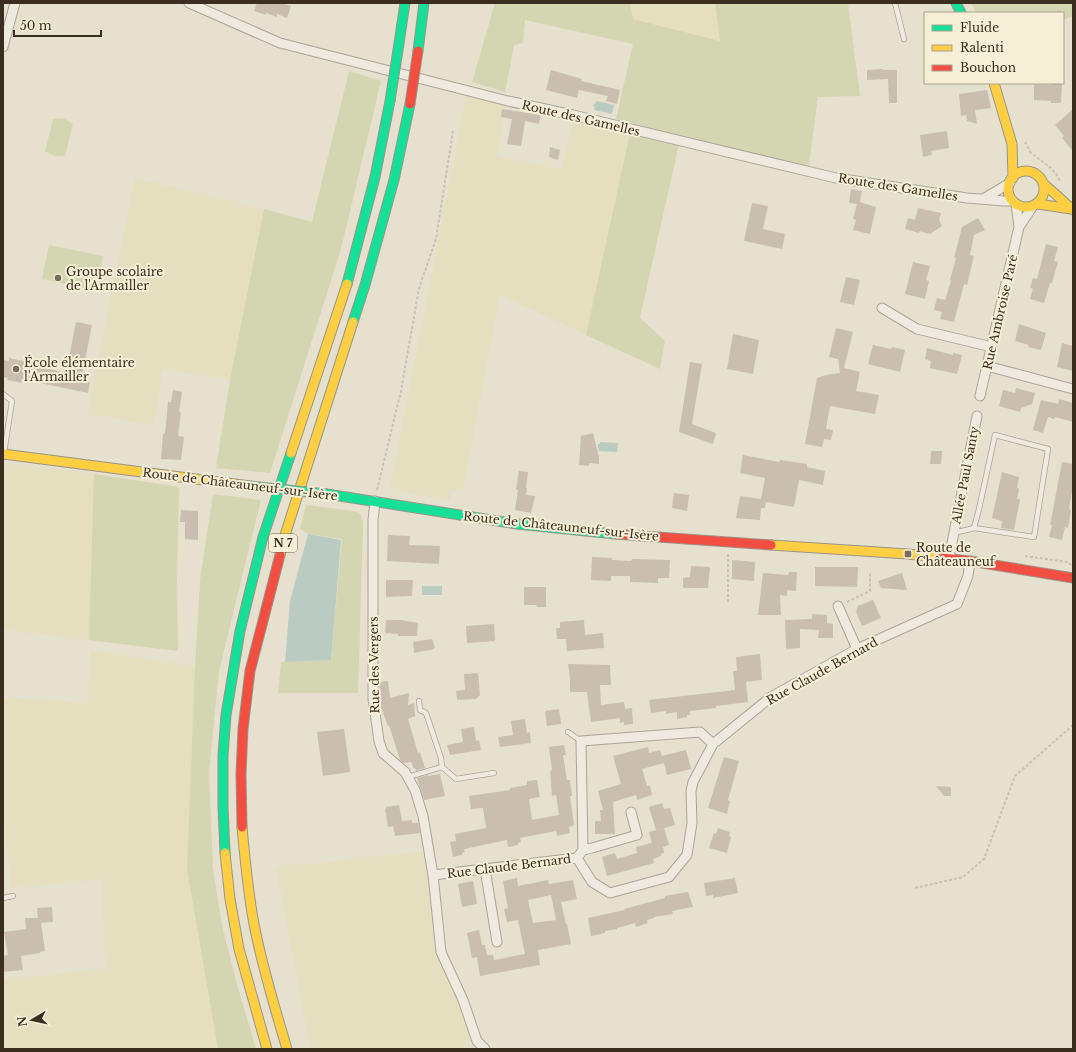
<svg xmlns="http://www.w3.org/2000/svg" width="1076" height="1052" font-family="'Libre Baskerville',serif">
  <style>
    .farmland { fill: #e5dfc0 }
    .green { fill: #d4d6b1 }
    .water { fill: #bacbc1 }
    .building { fill: #cabeb0; fill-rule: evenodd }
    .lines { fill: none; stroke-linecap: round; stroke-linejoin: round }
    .lane-casing { stroke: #aba597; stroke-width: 6 }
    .street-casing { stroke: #aba597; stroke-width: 11 }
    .fast-casing { stroke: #9b9488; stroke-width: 11 }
    .slow-casing { stroke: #9b9488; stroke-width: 11 }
    .jam-casing { stroke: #9b9488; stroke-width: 11 }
    .path { stroke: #c7c1b7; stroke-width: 2; stroke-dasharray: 3 2; stroke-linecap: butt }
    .lane { stroke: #eeeae0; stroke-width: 4.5 }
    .street { stroke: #eeeae0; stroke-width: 9 }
    .fast { stroke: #16e098; stroke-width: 9 }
    .slow { stroke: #ffcf43; stroke-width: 9 }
    .jam { stroke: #f24e42; stroke-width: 9 }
    .fast-bridge-casing { stroke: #9b9488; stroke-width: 11; stroke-linecap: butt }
    .jam-bridge-casing { stroke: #9b9488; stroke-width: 11; stroke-linecap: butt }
    .fast-bridge { stroke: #16e098; stroke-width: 9 }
    .jam-bridge { stroke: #f24e42; stroke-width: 9 }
    .poi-dot { fill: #776c5d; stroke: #f6eed6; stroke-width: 1.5 }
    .labels { text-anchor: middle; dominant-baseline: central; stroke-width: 4; stroke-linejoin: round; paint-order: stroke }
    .shield { fill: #f6eed6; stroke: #736756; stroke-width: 1 }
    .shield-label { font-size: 11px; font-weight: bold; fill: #3b2d1f }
    .street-label { font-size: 12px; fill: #3b2d1f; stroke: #f6eed6 }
    .poi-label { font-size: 12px; fill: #3b2d1f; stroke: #f6eed6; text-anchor: start }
  </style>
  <rect width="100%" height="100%" fill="#e6e0cf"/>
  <!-- farmland -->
  <path class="farmland" d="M630 3H715L720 41 632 19Z
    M466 96 506 105 497 156 562 169 573 120 630 133 586 335 500 295 463 490H452L450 501 390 489Z
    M135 178 264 209 230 380 163 369 154 425 87 414Z
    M3 464 77 471 94 474 89 640 3 630Z
    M91 650 195 667 187 869 218 1049H3V979L105 969 102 879 12 888 3 814V698L87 702Z
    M425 851 429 876 438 954 460 1002 470 1036 464 1047 461 1049H310L276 867Z"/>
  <!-- green -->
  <path class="green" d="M495 3H630L633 19 720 41 715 3H848L860 96 818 97 809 166 681 135 640 318 665 341 660 369 586 335 630 133 634 123 616 119 633 44 525 20 523 43 514 45 505 92 472 82Z
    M971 3H1073V16L1063 20V13H976Z
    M349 71 381 81 341 249 270 473 216 468 230 380 264 209 312 222Z
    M63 118 73 124 65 156H54L45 151 53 119Z
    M49 245 103 256 97 291 42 279Z
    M94 474 179 487 177 579 178 651 89 640Z
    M213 494 261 500 219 671 209 773 213 868 222 926 236 981 256 1049H218L187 869 195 667 200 580Z
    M306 505 354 511 360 513 363 523 358 693H278L281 662 331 660 342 539 308 534 300 529Z"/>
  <!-- water -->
  <path class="water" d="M596 101 614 105 612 114 594 110 595 108 593 105 596 103Z
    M600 442 618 443 617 452 599 451V448H598V444H600Z
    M308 534 341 540 331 660 285 662 290 601Z
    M422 586H442V595H422Z"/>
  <!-- building -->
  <path class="building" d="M257 3H282L291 6 287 18 277 14V17L266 13V15L254 11Z
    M883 69V70H897V103H889L888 79 867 80V70Z
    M551 70 582 79 581 81 620 90 617 104 606 101 608 96 579 90 577 98 546 90Z
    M1052 83H1062L1061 103H1051V101L1034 100V84L1052 85Z
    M987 90 991 108 975 110 977 124 967 121 966 115 961 116 959 94Z
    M502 109 541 115 539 124 525 121 521 146 507 144 512 119 501 117Z
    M1073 109V151L1062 138 1064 136 1055 125Z
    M947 131 949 148 931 151 932 155 923 157 920 135Z
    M550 147 560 150 558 160 549 157Z
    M851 189 862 191 860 202 876 207 870 234 853 230 856 220 853 219 857 204 849 203Z
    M752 203 768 206 763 229 785 234 782 249 744 241Z
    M918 208 941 213 939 220 942 226 930 234 919 231V233L905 229 908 218 915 220Z
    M978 218 985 230 974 235 970 255 974 256 967 285 964 284 954 322 940 319 942 312 934 310 937 298 945 300 951 281 950 280 956 258H954L962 227Z
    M1046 244 1058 247 1054 261 1058 262 1052 283H1050L1044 303 1030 299 1033 289 1030 288 1033 278 1037 279Z
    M913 262 930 266 926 280 929 281 925 299 905 294Z
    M846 277 860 280 854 305 840 302Z
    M76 322 92 325 81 380 90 382 88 393 21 379 22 383 7 380 8 378 3 377V360L9 361V358L28 362 27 364 66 373Z
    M1019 324 1046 333 1041 350 1028 347 1029 345 1015 341Z
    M836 328 853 332 844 368 860 372 856 391 879 395 875 414 830 406 826 429 833 430 831 440 824 439 822 447 805 444 817 378 826 375 840 373 838 359 829 357Z
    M733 334 759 340 753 374 727 369Z
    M1062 343 1073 346V371L1057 367Z
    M873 345 891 349 892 347 905 350 900 372 868 364Z
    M927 348 953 355V353L962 355 957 374 930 368 931 361 925 359Z
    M690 362 702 364 692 424 716 433 713 444 679 432Z
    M1016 388 1035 393 1032 404 1021 408 1020 412 999 406 1003 390 1015 393Z
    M173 390 182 392 179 412H181L178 436 184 437 181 460 161 459 163 434H165L168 402H171Z
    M1059 399 1073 403V422L1055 417 1054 419 1048 417 1043 433 1033 430 1041 400 1058 404Z
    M593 433 599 457V464L589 463V466L579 465 581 436Z
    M931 451H942L941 464H930Z
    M743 455 779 462 780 460 807 464V467L825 471 823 485 799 480 794 507 766 502 765 508H761L760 520 736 518 740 496 761 499 765 478 740 473Z
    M1062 462 1073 464V486L1069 509 1071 510 1068 528 1065 527 1062 540 1049 537 1052 525H1050Z
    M519 471 528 472 526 488H527L526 495 535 496 531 513 515 510 518 490 516 489Z
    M1002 472 1019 477 1017 488 1019 489 1017 499H1020L1014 530 1001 528 1002 521 992 518Z
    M674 493 689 495 687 511 672 508Z
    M181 510 198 511V540L185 539V522H180Z
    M388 535 410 536 409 545 440 546 439 564 387 561Z
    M592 557 612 558V560L631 561 632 559 670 560 669 578H658V583L630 582V576H611V581L591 580Z
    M732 560 755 562 754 581 732 579Z
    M691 566 710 567 708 588H683V578L690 577Z
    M815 567H858L857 587 815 586Z
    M789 572H797L796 591 787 590V596L780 595 781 615H758L763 573 788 575Z
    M902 573 907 590 881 588 878 581Z
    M386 580H413L412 596 386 597Z
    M524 587H546V607H537L536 605H524Z
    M873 600 881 618 862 626 856 612 858 606Z
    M812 614 827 615V623L833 624V638H818L819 630 800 629V648L786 649 785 620 812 619Z
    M386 620H401L418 623 417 636H398V634L385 633Z
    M584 620 585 635 603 633 604 648 567 651 566 639H557L556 628H560V622Z
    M494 624 495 641 467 643 466 626Z
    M432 639 435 648H434V649L414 653 413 642Z
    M760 654 762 680 746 682 748 702 716 706V708L690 711V715H687V717L677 719V712L666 714V711L651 713 649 700 735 690 733 671H737L736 657Z
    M568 664 610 665 611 685H600L601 705 624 702 625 709 632 708 633 724 624 725V722L620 723V718L591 722 587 692H570V678Z
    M478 673 480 695 476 699 457 700 456 691 465 690 464 674Z
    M388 681 390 698 409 693 408 705 414 703 415 716 408 719 418 753 420 752 425 768 416 771 415 768 414 769 411 762 403 763 400 760 389 725 388 726 380 705 379 682Z
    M559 709 561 724 547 726 545 711Z
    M525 719 527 733 530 732 531 743 500 747 498 737 513 735 511 721Z
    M474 727 476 741 479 740 481 750 450 755 447 745 463 742 461 729Z
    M344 729 350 772 323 776 317 732Z
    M564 745 566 755H563L567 780H570L572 796H570L574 825 569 827 570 833 557 836 556 831 520 838 521 842 518 843V845L508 847 507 840 464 849 465 852 462 853V855L453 857 450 842 456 841 455 834 486 828 483 808 471 809 469 796 510 790V788L527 785V781L537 780 540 797 529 799 532 820 559 815 556 795 552 796 550 771 552 770 549 747Z
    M648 747 649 753 660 750 662 756 686 750 691 769 667 775 664 763 642 769 647 786H650L652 795 637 800 636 795 613 802 615 834H595V821H601L600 810H603L598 791 621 784 613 756Z
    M724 757 739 761 728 800 730 801 727 814 708 808Z
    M440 774 445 796 424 800 417 778 428 775V776Z
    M936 786 951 787V796H944Z
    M662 803 664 809 670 808 675 825 656 830 649 807Z
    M399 805 402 821 412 820V823H418L420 833 395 836 393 826 388 827 385 809H386V807Z
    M664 828 669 845 663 847 664 853 661 854V856L653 859 654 863 607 876 602 857 615 853 617 859 637 853 636 847 652 843 649 832Z
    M718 828 730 832 729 836 731 837 727 853 709 848 714 833 716 834Z
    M517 878 518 886 548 880 549 884 573 880 577 899 561 902 566 924H567L571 944 538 950 540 965 480 976 477 957 472 958 467 933 479 930 482 945H485L487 955H493L494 960 525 954 518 920 507 922 504 909 508 908 503 881ZM551 895 556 920 533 923 528 900Z
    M735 878 738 893 713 898V895L706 896 704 883Z
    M473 881 477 904 462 907 458 884Z
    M688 892 693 907 672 911 673 914 654 917V918L647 920 648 923 636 927 635 923 617 928V929L605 931V933L591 936 588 918 625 910 624 909 665 898V896Z
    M52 907 53 922 41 923 45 951 40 952V953L21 956 23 970 3 972V956L8 955 4 932 26 929 25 918H38L37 908Z"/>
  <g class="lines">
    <!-- lane casing -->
    <g class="lane-casing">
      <path id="lane" d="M895 3 904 39
        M3 394 12 401 4 453
        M954 533 974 528 1034 537 1048 449 995 435 979 509 974 528
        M419 701 420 710 426 713 441 758 442 767
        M568 732 581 741
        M408 777 442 767 456 779 494 773
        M3 898 13 896"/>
    </g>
    <!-- street casing -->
    <g class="street-casing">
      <path id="street" d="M189 3 280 43 508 101 573 115 836 178 967 198 1004 201H1013
        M3 47 15 3
        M983 199 1010 183
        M1019 227 1027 215 1032 207
        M882 308 917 329 992 347
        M987 366 1073 389
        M980 396 1019 227 1016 204
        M375 501 373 520V699L379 741 383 753 405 772 415 790 423 816 433 875 441 952 463 1000 477 1041 485 1049
        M949 558 977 416
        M838 606 857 649
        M583 850 592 848 637 835 631 812
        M577 858 583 850 581 741 700 732 713 744
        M485 869 497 942
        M433 875 577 858 592 882 610 893 669 877 687 855 692 823 691 791 693 782 713 744 771 697 857 649 957 604 968 576 970 561"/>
    </g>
    <!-- fast casing -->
    <g class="fast-casing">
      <path id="fast" d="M956 3 961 13
        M398 50 405 3
        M418 51 424 3
        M347 284 375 177 390 101
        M353 322 365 285 394 180 410 104
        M327 494 517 524 615 534
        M225 853 223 806V756L226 715 240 631 263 537 291 453"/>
    </g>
    <!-- slow casing -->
    <g class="slow-casing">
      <path id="slow" d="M994 83 1012 144 1013 178
        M1008 189a18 18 0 1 1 36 0a18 18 0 1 1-36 0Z
        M1044 184 1073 210
        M1038 204 1071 209
        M291 453 347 284
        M3 454 250 486
        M771 545 908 554 941 558
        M280 555 286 532 353 322
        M242 827C245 860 248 892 254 924 262 967 275 1008 287 1049
        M225 853 230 899 239 949 267 1049"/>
    </g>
    <!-- jam casing -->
    <g class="jam-casing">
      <path id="jam" d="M615 534 771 545
        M941 558 970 561 1073 578
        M242 827 241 774 243 729 250 671 280 555"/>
    </g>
    <!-- path -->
    <path class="path" d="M1025 142 1031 153 1051 168 1056 174 1060 181
      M377 490 401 391 419 288 436 239 453 131
      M728 554V603
      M1025 556 1068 562 1071 565
      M847 602 870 591V573
      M915 888 963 877 984 859 1015 776 1073 725"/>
    <!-- lane -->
    <use href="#lane" class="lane"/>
    <!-- street -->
    <use href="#street" class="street"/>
    <!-- fast -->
    <use href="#fast" class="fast"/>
    <!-- slow -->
    <use href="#slow" class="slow"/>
    <!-- jam -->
    <use href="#jam" class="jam"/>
    <!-- fast-bridge casing -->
    <g class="fast-bridge-casing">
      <path id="fast-bridge" d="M390 101 398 50
        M250 486 327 494"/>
    </g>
    <!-- jam-bridge casing -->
    <g class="jam-bridge-casing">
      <path id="jam-bridge" d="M410 104 418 51"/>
    </g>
    <!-- fast-bridge -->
    <use href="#fast-bridge" class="fast-bridge"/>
    <!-- jam-bridge -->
    <use href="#jam-bridge" class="jam-bridge"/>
  </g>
  <!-- markers -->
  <g class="poi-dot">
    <circle cx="58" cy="278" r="4"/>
    <circle cx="16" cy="369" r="4"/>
    <rect x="904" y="550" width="8" height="8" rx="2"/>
  </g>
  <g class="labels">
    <!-- shield labels -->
    <rect class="shield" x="269" y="534" width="28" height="18" rx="3"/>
    <g class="shield-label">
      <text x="283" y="543">N 7</text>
    </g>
    <!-- street labels -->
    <g class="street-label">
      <text transform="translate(581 118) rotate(13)">Route des Gamelles</text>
      <text transform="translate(898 187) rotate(9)">Route des Gamelles</text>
      <text transform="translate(1000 312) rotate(-77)">Rue Ambroise Paré</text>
      <text transform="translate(965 475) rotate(-79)">Allée Paul Santy</text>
      <text transform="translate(240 484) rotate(7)">Route de Châteauneuf-sur-Isère</text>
      <text transform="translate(561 526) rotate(6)">Route de Châteauneuf-sur-Isère</text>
      <text transform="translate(374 665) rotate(-91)">Rue des Vergers</text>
      <text transform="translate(822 671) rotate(-29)">Rue Claude Bernard</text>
      <text transform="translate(509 866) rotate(-7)">Rue Claude Bernard</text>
    </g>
    <!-- poi labels -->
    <g class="poi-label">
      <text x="66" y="271">Groupe scolaire<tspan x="66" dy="14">de l'Armailler</tspan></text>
      <text x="24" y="362">École élémentaire<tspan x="24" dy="14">l'Armailler</tspan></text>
      <text x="916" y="547">Route de<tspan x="916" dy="14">Châteauneuf</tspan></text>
    </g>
  </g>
  <!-- border -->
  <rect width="1076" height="1052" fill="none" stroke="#3b2d1f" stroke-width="8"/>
  <!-- legend -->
  <rect x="924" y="12" width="140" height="72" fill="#f6eed6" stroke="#aba18d"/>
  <rect x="932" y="25" width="20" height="6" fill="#16e098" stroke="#aba18d"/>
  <text x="960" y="32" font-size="12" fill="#3b2d1f">Fluide</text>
  <rect x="932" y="45" width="20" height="6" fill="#ffcf43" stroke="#aba18d"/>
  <text x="960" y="52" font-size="12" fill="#3b2d1f">Ralenti</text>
  <rect x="932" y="65" width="20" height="6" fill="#f24e42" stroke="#aba18d"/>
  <text x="960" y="72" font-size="12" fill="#3b2d1f">Bouchon</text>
  <!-- north arrow -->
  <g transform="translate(32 1020) rotate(261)" stroke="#f6eed6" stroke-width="3" paint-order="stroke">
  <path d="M0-3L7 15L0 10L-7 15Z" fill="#3b2d1f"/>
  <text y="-6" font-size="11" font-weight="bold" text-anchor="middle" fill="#3b2d1f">N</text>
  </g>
  <!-- scale -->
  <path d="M14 30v6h87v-6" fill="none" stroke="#3b2d1f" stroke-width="2"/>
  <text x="20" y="30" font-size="12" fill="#3b2d1f" stroke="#f6eed6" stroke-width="3" paint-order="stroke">50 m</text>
</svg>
